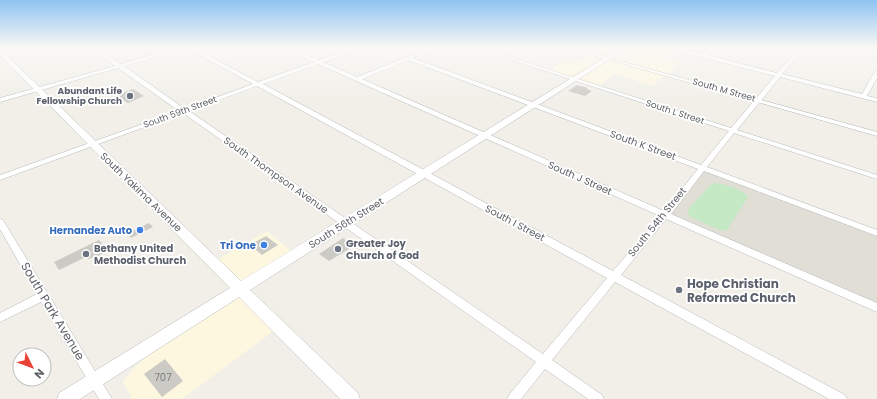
<svg xmlns="http://www.w3.org/2000/svg" width="877" height="399" font-family="Poppins,sans-serif">
  <style>
    .commercial { fill: #fef7e0 }
    .education { fill: #e1ded6 }
    .green { fill: #c5e8c5 }
    .building { fill: #cccac5 }
    .lines { fill: none; stroke-linecap: round; stroke-linejoin: round }
    .minor-casing { stroke: #b5b8bc; stroke-width: 1 }
    .tertiary-casing { stroke: #b5b8bc; stroke-width: 1 }
    .secondary-casing { stroke: #b6babf; stroke-width: 1 }
    .minor { fill: #fff; fill-rule: evenodd }
    .tertiary { fill: #fff; fill-rule: evenodd }
    .secondary { fill: #fff; fill-rule: evenodd }
    .worship-dot { fill: #6b7280; stroke: #fff; stroke-width: 1.5 }
    .shop-dot { fill: #3f7fe0; stroke: #fff; stroke-width: 1.5 }
    .labels { text-anchor: middle; dominant-baseline: central; stroke-width: 3.5; stroke-linejoin: round; paint-order: stroke }
    .far-street-label { font-size: 9px; fill: #5f6368; stroke: #fff }
    .far-worship-label { font-size: 9px; font-weight: bold; fill: #5b616d; stroke: #fff; text-anchor: end }
    .street-label { font-size: 10px; fill: #5f6368; stroke: #fff }
    .shop-label { font-size: 10px; font-weight: bold; fill: #366cbe; stroke: #fff; text-anchor: end }
    .worship-label { font-size: 10px; font-weight: bold; fill: #5b616d; stroke: #fff; text-anchor: start }
    .near-number-label { font-size: 10px; fill: #7a7d7f }
    .near-worship-label { font-size: 12px; font-weight: bold; fill: #5b616d; stroke: #fff; text-anchor: start }
    .near-street-label { font-size: 12px; fill: #5f6368; stroke: #fff }
  </style>
  <rect width="100%" height="100%" fill="#f1efe8"/>
  <!-- commercial -->
  <path class="commercial" d="M591 47H668L679 49 666 59 680 63 652 86 615 74 598 87 548 71 567 60 576 63 591 53 584 51Z
    M267 231 296 255 241 289 279 327 182 399H132L123 381 162 338 241 289 213 262Z"/>
  <!-- education -->
  <path class="education" d="M702 168 877 233V308L665 215Z"/>
  <!-- green -->
  <path class="green" d="M712 183C723 183 740 188 748 197L727 230 722 231 690 217 687 211Z"/>
  <!-- building -->
  <path class="building" d="M577 85 588 88 587 89 592 91 585 96 568 91Z
    M133 89 144 96 128 103 117 95Z
    M149 223 153 227 131 238 127 233Z
    M266 236 278 245 262 255 250 245Z
    M343 238 354 246 329 261 319 254Z
    M99 240 108 251 95 258 94 257 88 259 86 257 59 270 54 262Z
    M165 359 183 381 162 397 144 374Z"/>
  <g class="lines">
    <!-- minor casing -->
    <g class="minor-casing">
      <path id="minor" d="M90 47H95L120 64 182 47H192L258 82 314 62 282 47H287L319 60 356 47H362V48L323 62 357 77 432 47H437V48L413 58 701 165 729 131 472 47H478L731 128 775 76 666 48V47H673L702 54 712 47H717L707 55 777 73 801 47H805L782 74 862 94 874 73 877 71V78L867 96 877 98V102L780 77 737 130 877 175V179L734 133 707 167 877 230V236L704 171 671 214 877 303V312L666 219 621 275 845 395 847 399H829L615 282 552 360 602 395 604 399H588L545 369 521 399H507L509 395 536 362 183 113 0 180V175L179 111 118 68 0 102V98L115 66ZM187 48 253 84 185 109 124 66ZM408 60 698 169 664 211 362 79ZM318 64 660 216 613 271 263 84ZM257 86 607 278 543 354 189 111Z
        M568 47H574L611 58 606 59 568 48Z
        M831 47H839L877 54V58L833 48Z
        M0 219 3 220 112 399H99L41 302 0 322V313L37 294 0 229Z"/>
    </g>
    <!-- tertiary casing -->
    <g class="tertiary-casing">
      <path id="tertiary" d="M606 57 877 132V136L606 59Z"/>
    </g>
    <!-- secondary casing -->
    <g class="secondary-casing">
      <path id="secondary" d="M622 47H629L250 290 358 393 360 399H340L239 297 80 399H57L59 393 230 288 0 55V49L241 281Z"/>
    </g>
    <!-- minor -->
    <use href="#minor" class="minor"/>
    <!-- tertiary -->
    <use href="#tertiary" class="tertiary"/>
    <!-- secondary -->
    <use href="#secondary" class="secondary"/>
  </g>
  <!-- sky -->
  <linearGradient id="sky" x2="0" y2="1"><stop stop-color="#8fc3f1"/><stop offset="0.46" stop-color="#f9f8f5"/><stop offset="1" stop-color="#f9f8f5" stop-opacity="0"/></linearGradient>
  <rect width="877" height="103" fill="url(#sky)"/>
  <!-- markers -->
  <g class="worship-dot">
    <circle cx="130" cy="96" r="4"/>
    <circle cx="338" cy="249" r="4"/>
    <circle cx="86" cy="254" r="4"/>
    <circle cx="679" cy="290" r="4"/>
  </g>
  <g class="shop-dot">
    <circle cx="140" cy="230" r="4"/>
    <circle cx="264" cy="245" r="4"/>
  </g>
  <g class="labels">
    <!-- far-street labels -->
    <g class="far-street-label">
      <text transform="translate(724 90) rotate(16)">South M Street</text>
      <text transform="translate(180 112) rotate(-20)">South 59th Street</text>
      <text transform="translate(675 112) rotate(18)">South L Street</text>
    </g>
    <!-- far-worship labels -->
    <g class="far-worship-label">
      <text x="122" y="91">Abundant Life<tspan x="122" dy="10">Fellowship Church</tspan></text>
    </g>
    <!-- street labels -->
    <g class="street-label">
      <text transform="translate(643 145) rotate(20)">South K Street</text>
      <text transform="translate(276 175) rotate(35)">South Thompson Avenue</text>
      <text transform="translate(580 178) rotate(24)">South J Street</text>
      <text transform="translate(141 192) rotate(44)">South Yakima Avenue</text>
      <text transform="translate(657 222) rotate(-51)">South 54th Street</text>
      <text transform="translate(346 223) rotate(-32)">South 56th Street</text>
      <text transform="translate(515 223) rotate(28)">South I Street</text>
    </g>
    <!-- shop labels -->
    <g class="shop-label">
      <text x="132" y="230">Hernandez Auto</text>
      <text x="256" y="245">Tri One</text>
    </g>
    <!-- worship labels -->
    <g class="worship-label">
      <text x="346" y="243">Greater Joy<tspan x="346" dy="12">Church of God</tspan></text>
      <text x="94" y="248">Bethany United<tspan x="94" dy="12">Methodist Church</tspan></text>
    </g>
    <!-- near-number labels -->
    <g class="near-number-label">
      <text x="163" y="377">707</text>
    </g>
    <!-- near-worship labels -->
    <g class="near-worship-label">
      <text x="687" y="283">Hope Christian<tspan x="687" dy="14">Reformed Church</tspan></text>
    </g>
    <!-- near-street labels -->
    <g class="near-street-label">
      <text transform="translate(53 311) rotate(59)">South Park Avenue</text>
    </g>
  </g>
  <!-- north arrow -->
  <g transform="translate(32 367) rotate(132)"><circle r="19" fill="#ffffff" stroke="#bfc1c3"/>
  <path d="M0-3L7 15L0 10L-7 15Z" fill="#ea4335"/>
  <text y="-6" font-size="11" font-weight="bold" text-anchor="middle" fill="#5f6368">N</text>
  </g>
</svg>
